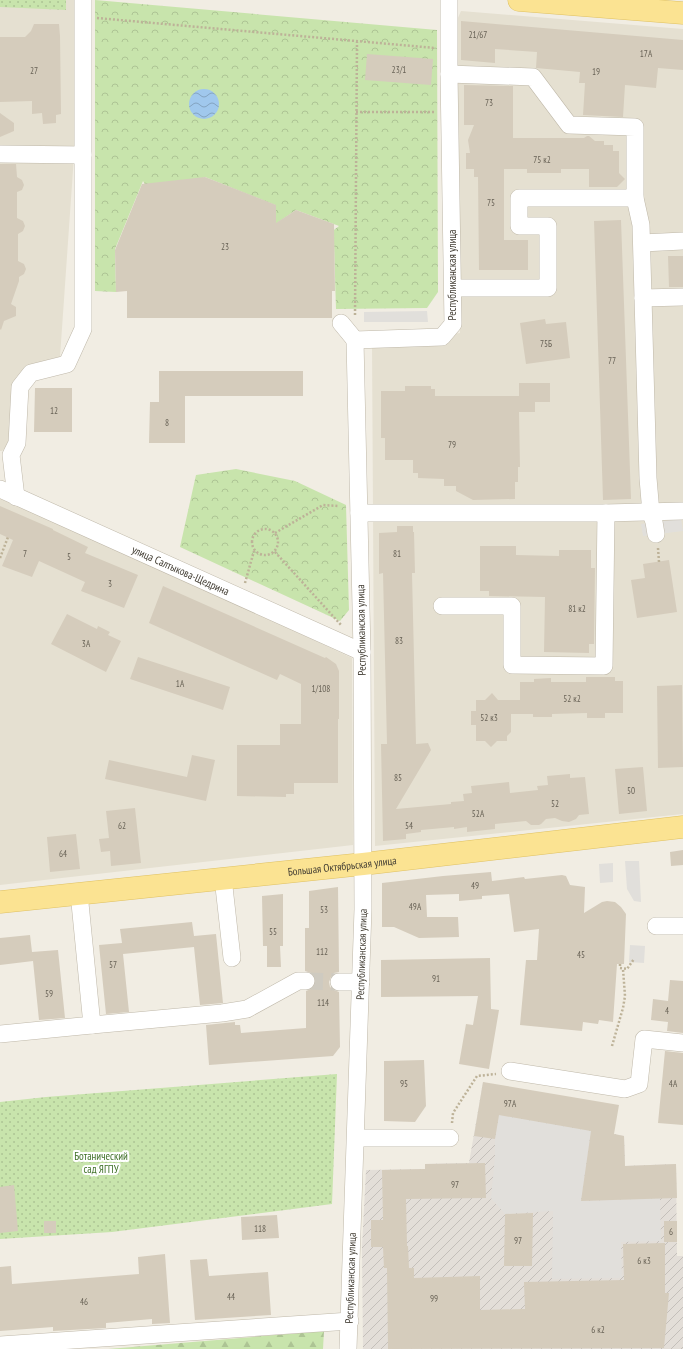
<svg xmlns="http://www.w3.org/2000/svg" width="683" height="1349" font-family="'PT Sans Narrow',sans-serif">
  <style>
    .residential { fill: #e5e0d1 }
    .industrial { fill: url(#industrial-furrows) }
    .grass { fill: url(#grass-dots) }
    .forest { fill: url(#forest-firs) }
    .park { fill: url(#park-crowns) }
    .parking { fill: #e1dfdb }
    .water { fill: url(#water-waves) }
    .building { fill: #d5ccbc }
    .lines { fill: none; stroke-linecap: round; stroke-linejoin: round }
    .minor-tunnel { stroke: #cecac0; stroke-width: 17; stroke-dasharray: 17 8; stroke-linecap: butt }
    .minor-casing { stroke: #bfb8a9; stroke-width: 18 }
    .major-casing { stroke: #dfc163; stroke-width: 23 }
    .path { stroke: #bdb298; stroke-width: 2.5; stroke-dasharray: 2 2; stroke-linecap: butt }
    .minor { stroke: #fff; stroke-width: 17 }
    .major { stroke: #fbe392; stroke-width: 22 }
    .labels { text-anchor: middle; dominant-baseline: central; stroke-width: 4; stroke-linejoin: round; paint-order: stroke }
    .number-label { font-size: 9px; fill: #676155 }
    .street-label { font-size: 11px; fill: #423d33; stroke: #fff }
    .park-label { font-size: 11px; fill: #407129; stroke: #fff }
  </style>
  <defs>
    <pattern id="industrial-furrows" width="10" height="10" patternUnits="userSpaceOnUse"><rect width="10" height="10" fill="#e3ded8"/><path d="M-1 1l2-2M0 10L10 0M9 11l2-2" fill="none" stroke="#c4bfba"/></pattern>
    <pattern id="grass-dots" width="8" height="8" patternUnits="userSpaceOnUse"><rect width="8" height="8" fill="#c8e4ac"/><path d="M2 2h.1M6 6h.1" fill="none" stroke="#adc494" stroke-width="1.8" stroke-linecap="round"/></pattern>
    <pattern id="forest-firs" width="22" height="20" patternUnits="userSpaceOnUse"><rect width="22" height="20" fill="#c8e4ac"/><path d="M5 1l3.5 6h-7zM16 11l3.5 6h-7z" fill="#adc494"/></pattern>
    <pattern id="park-crowns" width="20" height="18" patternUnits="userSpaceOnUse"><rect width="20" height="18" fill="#c8e4ac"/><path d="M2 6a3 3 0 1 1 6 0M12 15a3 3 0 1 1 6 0" fill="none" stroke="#adc494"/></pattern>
    <pattern id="water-waves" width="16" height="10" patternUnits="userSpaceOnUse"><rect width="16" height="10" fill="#a0c8ed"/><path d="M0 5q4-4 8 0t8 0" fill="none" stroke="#84a4c1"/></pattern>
  </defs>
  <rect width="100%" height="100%" fill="#f1ede3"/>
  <!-- residential -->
  <path class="residential" d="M0 0H78L76 127 60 357 16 377 14 438 2 451H0Z
    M461 11 683 29V814L375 846 372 344 460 333 457 20Z
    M0 493 352 658 353 845 0 885Z"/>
  <!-- industrial -->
  <path class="industrial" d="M483 1082 614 1134 624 1136 625 1166 676 1164 677 1256H683V1349H363L362 1247 366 1170 425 1169V1164L469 1163Z"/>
  <!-- grass -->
  <path class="grass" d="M0 0H66V10L0 7Z
    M337 1074 332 1204 112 1232 0 1239V1102L46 1097Z"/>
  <!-- forest -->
  <path class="forest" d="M324 1331 323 1349H108Z"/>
  <!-- park -->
  <path class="park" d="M95 0 437 30 438 292 427 308 336 309 334 243 325 237 339 226 296 210 274 225 275 205 205 177 153 199 143 181 115 249 116 292 95 291Z
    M236 469 295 481 346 505 349 610 340 621 180 547 196 475Z"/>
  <!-- parking -->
  <path class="parking" d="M427 311 428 322H364V312Z
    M681 519 683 531 643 536 641 524Z
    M625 861H639L641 902 634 901 627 889Z
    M613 863V882L600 883 599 864Z
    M630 945 645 946 644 963 629 962Z
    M499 1115 591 1131 581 1201 660 1198 661 1241 621 1242 622 1278 552 1279 553 1211 505 1214 491 1198 495 1156V1139Z"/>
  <!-- water -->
  <path class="water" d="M189 104a15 15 0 1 1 30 0a15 15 0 1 1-30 0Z"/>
  <!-- building -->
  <path class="building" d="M461 21 683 40V70L658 68 656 88 625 85 623 117 583 115 585 83H579L580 72 536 68 537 52 495 49V63L461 60Z
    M34 24H59L60 36 61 114 56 115V123L43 124 42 113 32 114V101L0 102V37H25L31 31Z
    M367 54 433 59 431 85 365 80Z
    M464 85 513 86V138H584L587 136H589L595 141H604V145H613V151H619V173L625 179 617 187H589V169H561V173H527V169H504V240H528V270H479L478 177H474V169H466V153H470L468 140 474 125H464Z
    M0 113 14 123V131L0 137Z
    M0 164H16L17 177 22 180 24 185 22 190 17 192V218L23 221 25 226 23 231 18 234V261L24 264 26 269 24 274 19 277V281L11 304 16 307V316L4 321 1 330 0 329Z
    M205 177 276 205V223L296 210 334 224 335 291H332V318H127V291L116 292 115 250 142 184Z
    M621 220 631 499 603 500 594 221Z
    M668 256H683V287H669Z
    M545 319 546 324 566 322 570 358 526 364 520 323Z
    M159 371H303V396H185V443H149L150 402H159Z
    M519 383H550V402H535V412H519L520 467H518V482H515V499L473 500 456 491V486H444V479L418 478V473H413V460H385V438H381V391H405V386H431V389H435V396H519Z
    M35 388H72V432H34Z
    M0 506 53 529V530L88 547 85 553 138 575 124 608 81 591 85 582 39 561 32 577 2 566 13 540 0 534Z
    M397 526H413V532H414L415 573H412L416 744 428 743 431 750 396 809 451 804V802L464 801 463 794 472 793 471 786 509 782 510 793 538 790 537 786 548 785 547 776 570 774V778L585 777 589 814 579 815 576 819 569 822 562 821 555 818 546 819 541 824 539 825H531L526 821 505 823 495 824V829L467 832V827L454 829V827L421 830V832L406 834V839L383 841 381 744H387L383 573 379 574V533L397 532Z
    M480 546H516V555L559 556V550H591V568H595L594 644H589V653L544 652 545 597 489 596V591H480Z
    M669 560 677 612 637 618 631 580 645 578 643 564Z
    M163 586 325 658 326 657 336 664 339 671V719H338V783H294V794H286V797L237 796V745H280V724H301V684L280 674 277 680 149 623Z
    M67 614 97 629 98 626 110 632 108 635 121 641 106 672 51 644Z
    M138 657 230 687 223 710 130 679Z
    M586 677H615V681H623V713H605V718H587V713L552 714V717H533V714H511V732L507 736V741H497L491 747 485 741H476V725H471V711H476V700H485L492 693 498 700H520V682H534V679L551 678V682H586Z
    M682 685 683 767 658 768 657 686Z
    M192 755 215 760 206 801 105 779 109 760 187 777Z
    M643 767 647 811 619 814 615 769Z
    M135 808 141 863 111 866 110 851 101 852 99 839 109 838 106 811Z
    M76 834 80 869 50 872 47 837Z
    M683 850V865L671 866 670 852Z
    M491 872 492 881 524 877 525 879 562 875 566 876 570 885 585 887 584 913 602 902 607 901 615 902 621 907 626 914 624 964H617L613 1022 599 1020 598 1024 583 1022 582 1031 520 1025 526 960H537L539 929 514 932 509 894 482 896V899L459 901V894L426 895 427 917H458L459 937 419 938 394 927H382V883L443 876Z
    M338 887 339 972 334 973 331 977 329 982 330 987 334 990 339 992 340 1047 333 1056 209 1065 206 1025 235 1022V1025H240L241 1033 306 1028V991L311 989 315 986 316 981 315 976 311 973 305 971V928H309V891Z
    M283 894V946H280L281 967H267V946H263L262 896Z
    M192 922 194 936 216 934 223 1003 200 1005 194 947 123 954 129 1012 106 1014 99 945 122 943 120 929Z
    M30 935 32 952 58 950 65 1018 39 1020 33 961 0 965V938Z
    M490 958 491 1009 499 1010 489 1069 459 1064 466 1024 473 1025 478 996 381 997V960Z
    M670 980 683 981V1033L667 1031 668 1022 651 1020 653 999 668 1001Z
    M665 1051 683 1053V1125L658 1123Z
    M424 1060 426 1106 415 1122 384 1121V1061Z
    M483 1082 619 1105 614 1134 624 1136 625 1166 676 1164 677 1198 581 1201 591 1131 499 1115 495 1139 474 1136Z
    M485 1163 486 1198 406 1199 407 1246H408L409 1268H414V1278L480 1276V1310L525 1309 524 1282 624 1280 623 1244 665 1243V1293H669L664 1348 388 1349 387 1268H384L383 1247H371V1220H383L382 1170 425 1169V1164Z
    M14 1185 18 1231 0 1233V1187Z
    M533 1213 532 1266H504L505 1214Z
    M277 1215 279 1238 242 1240 241 1217Z
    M44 1221H56V1233H44Z
    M664 1221H677V1242H664Z
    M165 1254 170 1323 152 1324V1319L106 1323V1328L53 1331V1327L0 1331V1267L11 1266 12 1284 139 1274 138 1257Z
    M207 1259 209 1276 268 1272 271 1315 195 1320 190 1260Z"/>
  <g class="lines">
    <!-- minor-tunnel -->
    <path class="minor-tunnel" d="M306 981 339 982"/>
    <!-- minor casing -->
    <g class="minor-casing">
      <g id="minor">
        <path d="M449 74 533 77 569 125 635 127V198L641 225 648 478 651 513 654 522 656 534"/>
        <path d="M0 154 83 155"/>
        <path d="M642 243 683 241"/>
        <path d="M453 288H548V226H519V198H635"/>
        <path d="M643 298 683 297"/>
        <path d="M341 323 355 340"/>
        <path d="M355 340 442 337 453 324 449 74V0"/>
        <path id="s1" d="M0 489 362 652"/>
        <path d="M16 497 11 455 17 443 20 387 31 373 67 364 83 329V0"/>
        <path d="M359 513H606L683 511"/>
        <path d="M442 606H512V665L604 666 606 513"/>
        <path d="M223 878 232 958"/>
        <path d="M656 926H683"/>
        <path d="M339 982H361"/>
        <path d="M92 1025 222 1013 247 1009 298 981H306"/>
        <path d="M0 1034 92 1025 79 893"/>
        <path d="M510 1071 625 1089 639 1084 644 1039 683 1043"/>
        <path d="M356 1138H450"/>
        <path d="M0 1345 350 1321"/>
        <path id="s2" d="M348 1349 363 909 362 652 355 340"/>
      </g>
    </g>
    <!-- major casing -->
    <g class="major-casing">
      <g id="major">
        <path d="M519 0 683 13"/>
        <path id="s3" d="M0 902 363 864 683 827"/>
      </g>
    </g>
    <!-- path -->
    <path class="path" d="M97 18 435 48
      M356 112H435
      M355 315 357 42
      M252 542a13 13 0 1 1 26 0a13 13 0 1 1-26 0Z
      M275 533 323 505 339 506
      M658 548 659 562
      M275 552 341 625
      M0 558 8 537
      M245 583 254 551
      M620 964V968L627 969 634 959
      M612 1046 623 1008 625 996 623 969
      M452 1123 453 1113 477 1076 496 1074"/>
    <!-- minor -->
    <use href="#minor" class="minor"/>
    <!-- major -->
    <use href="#major" class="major"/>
  </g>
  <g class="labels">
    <!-- number labels -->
    <g class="number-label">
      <text x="478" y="34">21/67</text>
      <text x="646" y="53">17А</text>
      <text x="399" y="69">23/1</text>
      <text x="34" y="70">27</text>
      <text x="596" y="71">19</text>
      <text x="489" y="102">73</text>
      <text x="542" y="159">75 к2</text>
      <text x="491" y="202">75</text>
      <text x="225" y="246">23</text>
      <text x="546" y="343">75Б</text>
      <text x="612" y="360">77</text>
      <text x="54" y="410">12</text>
      <text x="167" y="422">8</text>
      <text x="452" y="444">79</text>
      <text x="25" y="553">7</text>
      <text x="397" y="553">81</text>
      <text x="69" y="556">5</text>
      <text x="110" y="583">3</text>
      <text x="577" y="608">81 к2</text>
      <text x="399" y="640">83</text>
      <text x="86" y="643">3А</text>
      <text x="180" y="683">1А</text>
      <text x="321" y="688">1/108</text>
      <text x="572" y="698">52 к2</text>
      <text x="489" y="717">52 к3</text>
      <text x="398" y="777">85</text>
      <text x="631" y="790">50</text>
      <text x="555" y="803">52</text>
      <text x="478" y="813">52А</text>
      <text x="122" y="825">62</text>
      <text x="409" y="825">54</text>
      <text x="63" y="853">64</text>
      <text x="475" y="885">49</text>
      <text x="415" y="906">49А</text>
      <text x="324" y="909">53</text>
      <text x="273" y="931">55</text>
      <text x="322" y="951">112</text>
      <text x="581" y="954">45</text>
      <text x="113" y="964">57</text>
      <text x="436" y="978">91</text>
      <text x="49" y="993">59</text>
      <text x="323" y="1002">114</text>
      <text x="667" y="1010">4</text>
      <text x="404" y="1083">95</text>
      <text x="673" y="1083">4А</text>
      <text x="510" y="1103">97А</text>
      <text x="455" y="1184">97</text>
      <text x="260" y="1228">118</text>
      <text x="671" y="1231">6</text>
      <text x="518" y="1240">97</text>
      <text x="644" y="1260">6 к3</text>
      <text x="231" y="1296">44</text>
      <text x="434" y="1298">99</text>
      <text x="84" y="1301">46</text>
      <text x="598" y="1329">6 к2</text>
    </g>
    <!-- street labels -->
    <g class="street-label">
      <text transform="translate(452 275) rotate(-90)">Республиканская улица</text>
      <text stroke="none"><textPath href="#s1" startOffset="198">улица Салтыкова-Щедрина</textPath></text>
      <text transform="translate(361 630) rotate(-91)">Республиканская улица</text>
      <text stroke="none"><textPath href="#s3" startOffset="344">Большая Октябрьская улица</textPath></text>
      <text stroke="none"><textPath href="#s2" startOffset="395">Республиканская улица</textPath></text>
      <text stroke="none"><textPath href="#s2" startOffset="71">Республиканская улица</textPath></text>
    </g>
    <!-- park labels -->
    <g class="park-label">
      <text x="101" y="1156">Ботанический<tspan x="101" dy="13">сад ЯГПУ</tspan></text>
    </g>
  </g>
</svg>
